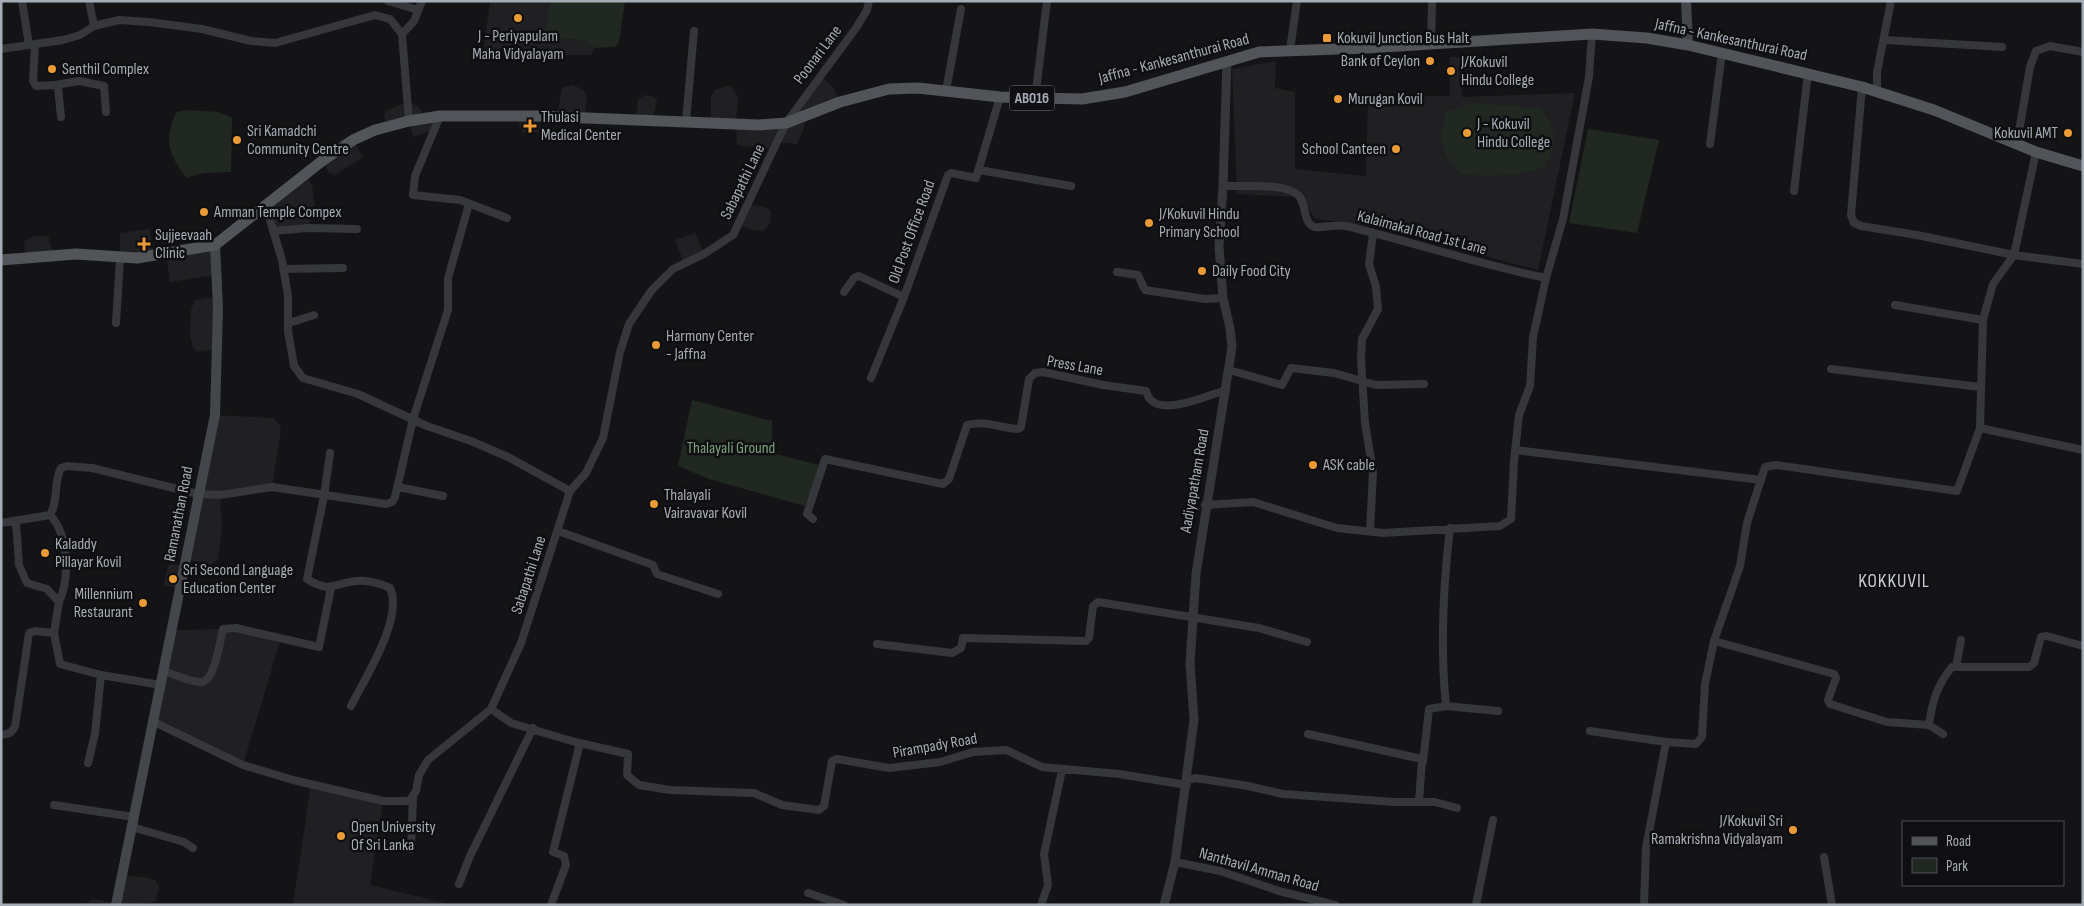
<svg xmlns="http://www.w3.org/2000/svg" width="2084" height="906" font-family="'Sofia Sans Condensed',sans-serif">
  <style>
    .built { fill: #202023 }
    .green { fill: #202821 }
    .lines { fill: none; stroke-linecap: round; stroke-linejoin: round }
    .minor { stroke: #35373a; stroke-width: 8 }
    .tertiary { stroke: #35373a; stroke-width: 9 }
    .secondary { stroke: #43464a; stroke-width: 10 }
    .primary { stroke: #515459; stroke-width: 11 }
    .poi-dot { fill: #ea9b37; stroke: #0f0f11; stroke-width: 2 }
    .labels { text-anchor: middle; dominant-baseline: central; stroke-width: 5; stroke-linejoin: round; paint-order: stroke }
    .shield { fill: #0f0f11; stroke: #797d84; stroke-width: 1 }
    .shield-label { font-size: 15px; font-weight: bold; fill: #a6acb5 }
    .poi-label { font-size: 16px; fill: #a6acb5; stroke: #0f0f11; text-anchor: start }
    .street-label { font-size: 16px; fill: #a6acb5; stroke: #0f0f11 }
    .park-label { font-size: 16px; fill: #7fa07e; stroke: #0f0f11 }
    .quarter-label { font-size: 19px; letter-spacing: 1px; fill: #c7cbd2; stroke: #0f0f11 }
  </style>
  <rect width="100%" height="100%" fill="#141416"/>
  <!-- built -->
  <path class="built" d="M490 1H550L546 36 586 41 594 48 593 52 591 55H537L484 49Z
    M1450 57H1461L1462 97 1575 93 1538 270 1365 225 1315 219 1300 197 1237 194 1232 69 1276 61 1275 88 1295 92V169L1366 176 1368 95 1450 96Z
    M820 75 833 87 840 102 806 116 803 131 797 144 778 142 774 150 737 145 736 123 711 122V97L715 90 726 86H731L738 97 736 123 786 122Z
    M573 85 584 90 587 97 584 118 557 117 562 88Z
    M645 95 652 96 657 100 653 120H636L638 99Z
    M407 102 418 106 425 118 440 116 432 131 413 137 409 121 388 126 384 117 386 111Z
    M520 116 540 120 539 132 523 133 519 125Z
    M353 140 363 157 335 175 329 173 322 161Z
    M305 174 312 185 315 208 308 228 273 231 266 207Z
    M748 204 767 208 771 212 770 223 764 231 751 230 738 224Z
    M150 229 154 256 120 259V233Z
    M695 233 704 254 684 263 675 240Z
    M35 236H45L49 238 53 255 25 258 24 241Z
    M215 245 217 275 170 282 166 254Z
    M205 298H217L218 350 197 351 193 348 190 335 191 311 194 301Z
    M215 415 273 418 279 424 281 431 272 487 220 495 222 529 218 559 212 565 185 559Z
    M172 564 184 566 180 588 164 585 168 566Z
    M223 629 281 638 243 765 154 722 172 630Z
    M311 784 383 801 370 885 453 905H293Z
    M122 875 149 878 156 881 159 887 156 899 153 902 138 905H85L93 899 116 903Z"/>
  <!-- green -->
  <path class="green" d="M550 1H625L619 43 615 47 594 48 586 41 545 36Z
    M1470 103 1541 108C1558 134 1557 141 1544 168 1515 176 1490 177 1461 174 1440 152 1438 141 1446 112Z
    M187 110 218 112 232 118 231 172 203 173 187 178C168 155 164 140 176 112Z
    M1588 129 1659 140 1637 233 1569 223Z
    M692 400 772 421V453L823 466 805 506 709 479 678 466Z"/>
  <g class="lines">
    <!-- minor -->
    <path class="minor" d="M22 1 29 45
      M89 1 94 26
      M388 1 418 10
      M402 34 414 21 422 1
      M1885 40 2002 47
      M35 44 33 81 36 86 55 85 58 87 61 117
      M1431 44 1432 1
      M1 49 63 40 80 35 94 26 119 20 149 22 202 29 251 41 275 43 375 15 390 19 402 34 409 121
      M1290 50 1297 1
      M55 85 79 81 104 86 106 112
      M1862 87 1851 215 1854 223 1861 226 1917 235 2014 255 2083 264
      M946 91 961 9
      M1877 92V72L1891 1
      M1035 99 1047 1
      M440 116 415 176 413 195 460 200 507 218
      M686 121 694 31
      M2017 143 2030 67 2036 51 2050 46 2083 52
      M1710 144 1722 53
      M979 170 1071 186
      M1223 186C1242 187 1284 182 1298 195 1307 202 1302 224 1315 227 1325 228 1336 224 1346 226 1413 242 1478 264 1546 278
      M1794 191 1808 73
      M266 207 282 260 288 296V331L294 366 303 378 358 394 427 426 471 441 508 457 570 491
      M273 231 308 228 357 229
      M283 269 343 268
      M1117 272 1138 275 1145 290 1205 299 1223 298
      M844 292 854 278 859 276 904 297
      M1895 305 1983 320
      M116 323 120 259
      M289 323 314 315
      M1831 369 1980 387
      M1229 370 1282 385 1291 368 1334 373 1376 385 1424 384
      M871 378 904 297 948 175 951 173 976 178 1000 97
      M1980 428 2083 450
      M1515 450 1761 480
      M330 453 324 496 307 579C331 594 334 583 356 581 368 580 379 583 390 588 404 618 365 678 351 706
      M398 487 443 496
      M1205 505 1253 502 1337 528 1383 533 1500 526 1511 519 1514 461 1519 415 1530 386 1533 337 1546 278 1563 219 1589 77 1592 34
      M50 515C69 535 70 578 59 602
      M813 519 807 514 825 459 943 484 949 479 967 425C983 420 1001 428 1018 429L1021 427 1029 379 1035 373 1043 372 1103 385 1146 391C1147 394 1149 399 1152 401 1167 414 1209 395 1226 390
      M16 522 19 565 27 583 47 589 59 602 54 633 60 664 101 675 161 685
      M1 523 50 515C59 500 53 483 61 468L67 466 92 468 198 494 220 495 272 487 386 504 392 502 395 497 413 419 448 310V278L469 204
      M558 531 653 565 657 574 718 594
      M1370 531 1373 472 1365 423 1361 359 1362 339 1378 309 1376 287 1369 264 1373 234
      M1714 641 1834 674 1836 678 1828 700 1830 704 1887 722 1929 725 1943 734
      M877 644 952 653 961 648 963 638 1086 641 1089 638 1093 606 1098 602 1259 628 1307 642
      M1956 667 1961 640
      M164 671C174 674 191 683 202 682 215 680 220 641 223 629L236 628 319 647 331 588
      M1446 706 1498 711
      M491 709 511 723 575 742 628 754 627 775 639 785 670 790 754 793 782 805 819 810 824 806 832 761 837 759 889 768 940 762 973 752 1006 750 1042 767 1119 774 1187 785
      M154 722 243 765 293 780 383 801H409L416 791 419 775 428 760 491 709 521 643 570 491 586 473 603 438 620 352 629 324 651 291 673 269 704 254 733 235 786 123 856 28 867 10 869 1
      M1929 725C1932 702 1937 685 1952 667H2029L2034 663 2041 637 2047 636 2083 646
      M1590 731 1666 742
      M1308 734 1422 759 1419 802
      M1 735 10 733 15 727 29 633 35 631 54 633
      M1423 762 1429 709 1446 706C1440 647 1443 587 1450 528
      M88 763 95 734 101 675
      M1187 780 1196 778 1248 786 1283 794 1394 802H1435L1457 808
      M54 805 134 817
      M132 827 184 842 193 848
      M411 849 413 798
      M1824 857 1832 905
      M1175 862 1220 871 1279 891 1335 905
      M459 884 470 856 533 728
      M808 893 844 905
      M551 905 566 865 564 856 553 852 580 743
      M1041 905 1048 885 1044 854 1062 770
      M1476 905 1493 820
      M1644 905 1646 848 1666 742 1696 744 1702 737 1705 684 1714 641 1740 566 1747 523 1765 467 1776 465 1957 491 1980 428 1983 320 1993 284 2014 255 2036 152"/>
    <!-- tertiary -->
    <path class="tertiary" d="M1164 905 1175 862 1194 720 1190 663 1196 574 1232 347 1230 328 1223 298 1219 247 1223 186 1227 61"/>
    <!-- secondary -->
    <path class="secondary" d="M1686 1 1688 45
      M116 905 215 415 218 308 215 245"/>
    <!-- primary -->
    <path class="primary" d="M1 260 76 254 137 258 215 245 322 161 353 140 375 130 409 121 440 116H538L759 125 786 123 840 102 889 89 918 88 1000 97 1082 99 1125 92 1259 52 1367 48 1592 34 1647 38 1688 45 1862 87 1934 110 2036 152 2083 166"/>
  </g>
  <!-- markers -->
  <g class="poi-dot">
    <circle cx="518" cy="18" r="5"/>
    <rect x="1322" y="33" width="10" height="10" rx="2.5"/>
    <circle cx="1430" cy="61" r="5"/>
    <circle cx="52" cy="69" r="5"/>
    <circle cx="1451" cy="71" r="5"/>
    <circle cx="1338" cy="99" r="5"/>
    <path d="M527.5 118.5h5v5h5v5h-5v5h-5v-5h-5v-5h5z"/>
    <circle cx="1467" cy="133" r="5"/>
    <circle cx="2068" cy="133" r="5"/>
    <circle cx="237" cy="140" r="5"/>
    <circle cx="1396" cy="149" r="5"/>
    <circle cx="204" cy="212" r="5"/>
    <circle cx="1149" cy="223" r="5"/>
    <path d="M141.5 236.5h5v5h5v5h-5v5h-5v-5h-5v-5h5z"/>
    <circle cx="1202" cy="271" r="5"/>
    <circle cx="656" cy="345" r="5"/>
    <circle cx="1313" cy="465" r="5"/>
    <circle cx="654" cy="504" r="5"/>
    <circle cx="45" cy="553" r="5"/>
    <circle cx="173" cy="579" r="5"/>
    <circle cx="143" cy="603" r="5"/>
    <circle cx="1793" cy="830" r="5"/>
    <circle cx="341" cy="836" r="5"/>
  </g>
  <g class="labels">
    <!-- shield labels -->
    <rect class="shield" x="1009.5" y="85.5" width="45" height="25" rx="4"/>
    <g class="shield-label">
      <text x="1032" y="98">AB016</text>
    </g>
    <!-- poi labels -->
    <g class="poi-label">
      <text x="518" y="36" text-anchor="middle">J - Periyapulam<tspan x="518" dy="18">Maha Vidyalayam</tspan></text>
      <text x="1337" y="38">Kokuvil Junction Bus Halt</text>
      <text x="1420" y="61" text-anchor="end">Bank of Ceylon</text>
      <text x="1461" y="62">J/Kokuvil<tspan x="1461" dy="18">Hindu College</tspan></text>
      <text x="62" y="69">Senthil Complex</text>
      <text x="1348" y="99">Murugan Kovil</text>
      <text x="541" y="117">Thulasi<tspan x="541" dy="18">Medical Center</tspan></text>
      <text x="1477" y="124">J - Kokuvil<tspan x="1477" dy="18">Hindu College</tspan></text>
      <text x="247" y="131">Sri Kamadchi<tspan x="247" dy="18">Community Centre</tspan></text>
      <text x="2058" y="133" text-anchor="end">Kokuvil AMT</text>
      <text x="1386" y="149" text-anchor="end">School Canteen</text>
      <text x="214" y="212">Amman Temple Compex</text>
      <text x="1159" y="214">J/Kokuvil Hindu<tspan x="1159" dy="18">Primary School</tspan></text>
      <text x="155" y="235">Sujjeevaah<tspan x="155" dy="18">Clinic</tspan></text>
      <text x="1212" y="271">Daily Food City</text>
      <text x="666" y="336">Harmony Center<tspan x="666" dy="18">- Jaffna</tspan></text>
      <text x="1323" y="465">ASK cable</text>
      <text x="664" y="495">Thalayali<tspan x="664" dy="18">Vairavavar Kovil</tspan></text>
      <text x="55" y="544">Kaladdy<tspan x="55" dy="18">Pillayar Kovil</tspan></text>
      <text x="183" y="570">Sri Second Language<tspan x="183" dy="18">Education Center</tspan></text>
      <text x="133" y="594" text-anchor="end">Millennium<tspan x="133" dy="18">Restaurant</tspan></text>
      <text x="1783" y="821" text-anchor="end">J/Kokuvil Sri<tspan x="1783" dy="18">Ramakrishna Vidyalayam</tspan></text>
      <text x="351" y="827">Open University<tspan x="351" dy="18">Of Sri Lanka</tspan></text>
    </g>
    <!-- street labels -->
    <g class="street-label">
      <text transform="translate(1731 40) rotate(12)">Jaffna - Kankesanthurai Road</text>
      <text transform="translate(818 55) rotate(-53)">Poonari Lane</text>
      <text transform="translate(1174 59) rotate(-15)">Jaffna - Kankesanthurai Road</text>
      <text transform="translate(743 182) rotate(-64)">Sabapathi Lane</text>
      <text transform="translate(912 232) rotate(-70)">Old Post Office Road</text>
      <text transform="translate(1422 233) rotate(15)">Kalaimakal Road 1st Lane</text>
      <text transform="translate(1075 366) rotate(10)">Press Lane</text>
      <text transform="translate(1195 481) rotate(-80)">Aadiyapatham Road</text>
      <text transform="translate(179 514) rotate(-79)">Ramanathan Road</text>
      <text transform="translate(529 575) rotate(-72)">Sabapathi Lane</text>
      <text transform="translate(935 746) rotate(-10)">Pirampady Road</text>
      <text transform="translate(1259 870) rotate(16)">Nanthavil Amman Road</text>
    </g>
    <!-- park labels -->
    <g class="park-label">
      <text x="731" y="448">Thalayali Ground</text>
    </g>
    <!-- quarter labels -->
    <g class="quarter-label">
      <text x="1894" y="581">KOKKUVIL</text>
    </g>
  </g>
  <!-- border -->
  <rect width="2084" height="906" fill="none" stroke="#a6acb5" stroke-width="5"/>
  <!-- legend -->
  <rect x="1902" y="821" width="162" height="65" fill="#0f0f11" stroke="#4b4e53"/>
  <rect x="1912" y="837" width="25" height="8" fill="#515459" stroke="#4b4e53"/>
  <text x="1946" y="846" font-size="15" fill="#a6acb5">Road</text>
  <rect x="1912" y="858" width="25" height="15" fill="#202821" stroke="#4b4e53"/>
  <text x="1946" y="871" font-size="15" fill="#a6acb5">Park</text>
</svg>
